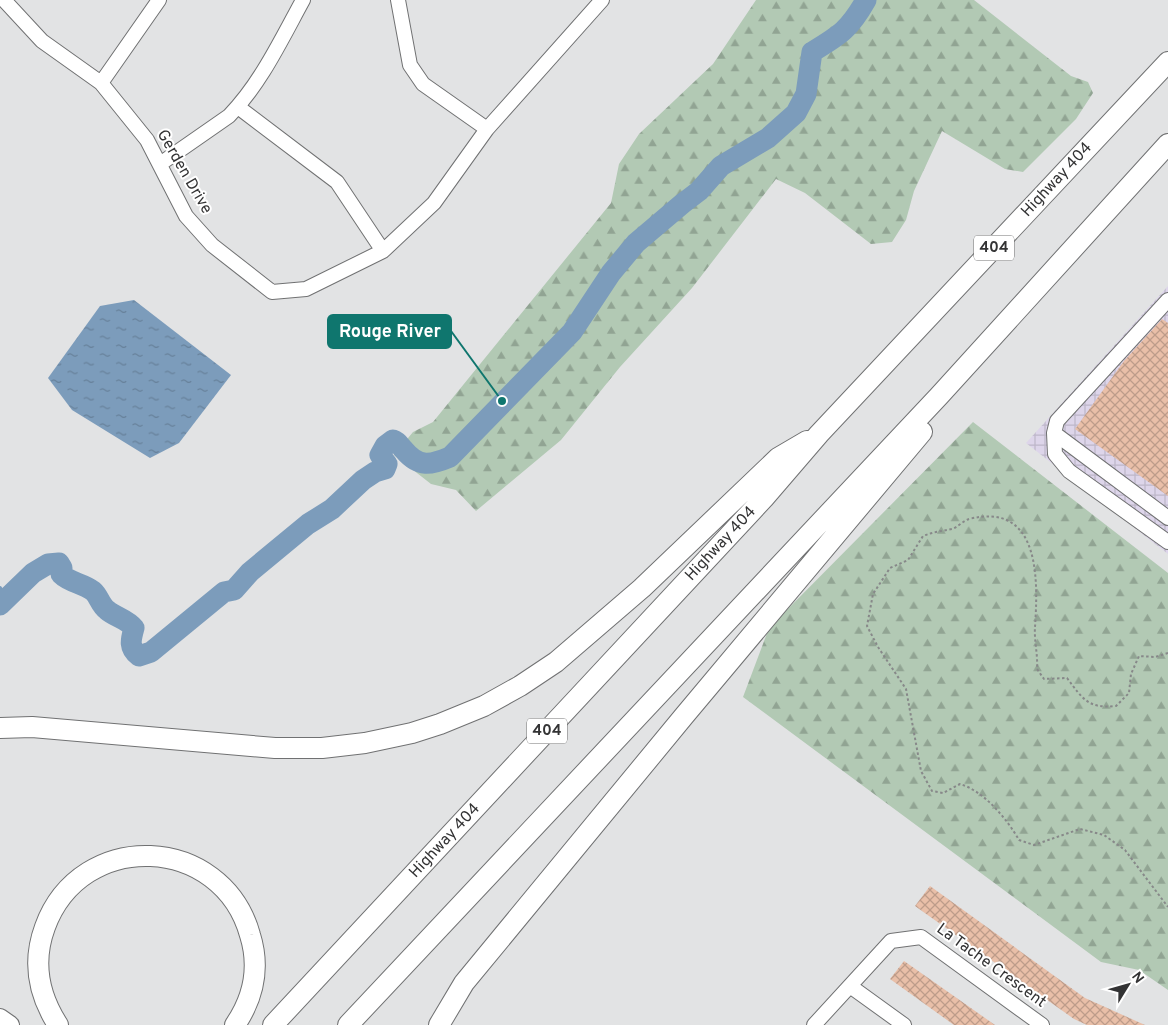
<svg xmlns="http://www.w3.org/2000/svg" width="1168" height="1025" font-family="Overpass,sans-serif">
  <style>
    .industrial { fill: url(#industrial-grid) }
    .forest { fill: url(#forest-firs) }
    .water { fill: url(#water-ripples) }
    .lines { fill: none; stroke-linecap: round; stroke-linejoin: round }
    .stream { stroke: #7c9cbb; stroke-width: 4 }
    .river { stroke: #7c9cbb; stroke-width: 21 }
    .building { fill: url(#building-cross-hatch) }
    .minor-casing { stroke: #707172; stroke-width: 16 }
    .major-casing { stroke: #707172; stroke-width: 20 }
    .highway-casing { stroke: #707172; stroke-width: 22 }
    .path { stroke: #878889; stroke-width: 2; stroke-dasharray: 2.5 2.5; stroke-linecap: butt }
    .minor { stroke: #fff; stroke-width: 14 }
    .major { stroke: #fff; stroke-width: 18 }
    .highway { stroke: #fff; stroke-width: 20 }
    .labels { text-anchor: middle; dominant-baseline: central; stroke-width: 4; stroke-linejoin: round; paint-order: stroke }
    .shield { fill: #fff; stroke: #707071; stroke-width: 1 }
    .shield-label { font-size: 15px; font-weight: bold; fill: #333334 }
    .street-label { font-size: 16px; fill: #333334; stroke: #fff }
    .leader { fill: none; stroke: #0f766e; stroke-width: 2 }
    .callout-dot { fill: #0f766e; stroke: #fff; stroke-width: 2 }
    .callout { fill: #0f766e; stroke: #0f766e; stroke-width: 2 }
    .callout-label { font-size: 18px; text-anchor: middle; font-weight: bold; fill: #fff }
  </style>
  <defs>
    <pattern id="industrial-grid" width="8" height="8" patternUnits="userSpaceOnUse" patternTransform="scale(1.25)"><rect width="8" height="8" fill="#ddd5ea"/><path d="M0 4h8M4 0v8" fill="none" stroke="#beb7c9"/></pattern>
    <pattern id="forest-firs" width="22" height="20" patternUnits="userSpaceOnUse" patternTransform="scale(1.25)"><rect width="22" height="20" fill="#b2c9b4"/><path d="M5 1l3.5 6h-7zM16 11l3.5 6h-7z" fill="#91a493"/></pattern>
    <pattern id="water-ripples" width="26" height="14" patternUnits="userSpaceOnUse" patternTransform="scale(1.25)"><rect width="26" height="14" fill="#7c9cbb"/><path d="M2 4q2-2 4 0t4 0M15 11q2-2 4 0t4 0" fill="none" stroke="#668099"/></pattern>
    <pattern id="building-cross-hatch" width="8" height="8" patternUnits="userSpaceOnUse" patternTransform="scale(1.25)"><rect width="8" height="8" fill="#e9bfa8"/><path d="M0 0l8 8M0 8l8-8" fill="none" stroke="#bd9c8a"/></pattern>
  </defs>
  <rect width="100%" height="100%" fill="#e2e3e4"/>
  <!-- industrial -->
  <path class="industrial" d="M1168 286V554L1026 443Z"/>
  <!-- forest -->
  <path class="forest" d="M756 0H974L1071 76 1088 82 1093 93 1076 119 1023 172 1005 169 942 131 914 191 906 220 892 242 871 244 805 193 776 179 692 288 620 367 561 440 476 511 456 490 431 484 394 455 413 432 433 422 611 203 619 164 639 134 713 64Z
    M973 422 1168 573V990L1139 970 1101 962 743 697 769 628Z"/>
  <!-- water -->
  <path class="water" d="M134 300 231 375 179 443 150 458 72 410 48 378 100 306Z"/>
  <g class="lines">
    <!-- stream -->
    <path class="stream" d="M0 588 6 598"/>
    <!-- river -->
    <path class="river" d="M0 605 33 573 48 564 59 563 62 568 61 574C70 583 83 583 93 591 99 596 100 605 107 610 115 617 127 619 134 628 131 639 128 648 139 656L151 652 224 592 234 590 250 572 308 524 332 509 363 480 375 472 385 469 387 464 380 455 385 446 393 440C399 442 400 446 404 450 419 468 431 465 450 457L572 332 611 273 636 243 682 204 699 191 721 166 768 138 796 113 806 94 812 52C840 35 849 30 866 0"/>
  </g>
  <!-- building -->
  <path class="building" d="M1162 319 1168 323V496L1075 429 1124 361Z
    M930 886 1085 998 1145 1025H1087L1074 1019 915 906Z
    M904 961 951 994 995 1025H954L890 979Z"/>
  <g class="lines">
    <!-- minor casing -->
    <g class="minor-casing">
      <path id="minor" d="M4 0 42 41 101 83 147 140 186 216 212 245 272 292 306 289 383 251 434 203 487 129 602 0
        M398 0 410 65 423 84 487 129
        M101 83 159 0
        M238 107 337 182 383 251
        M160 164 229 116C261 83 281 40 303 0
        M1168 300 1057 421 1054 433 1168 518
        M1054 433 1055 454 1069 471 1168 542
        M850 986 904 1025
        M814 1025 891 941 921 937 1042 1025"/>
    </g>
    <!-- major casing -->
    <g class="major-casing">
      <path id="major" d="M0 1018 10 1025"/>
    </g>
    <!-- highway casing -->
    <g class="highway-casing">
      <path id="highway" d="M0 728 32 727 275 748H322L365 743 412 733 440 724 484 706 520 686 556 662 642 588 778 458 807 441
        M58 1025C38 994 32 962 45 927 81 828 222 834 250 935 260 967 254 997 235 1025
        M273 1025 764 498 819 434 1168 62
        M348 1025 939 396 1168 144
        M439 1025 464 983 684 716 922 432"/>
    </g>
    <!-- path -->
    <path class="path" d="M1168 653 1155 657 1139 656 1131 674 1129 693 1116 706C1088 709 1083 699 1067 678L1044 679 1037 669C1038 654 1034 641 1035 627 1038 581 1041 501 969 519 963 521 958 527 952 529 942 531 933 532 923 536L908 560 890 568 873 594 867 626 878 647 906 689 921 771 932 791 943 793 960 784C984 791 1007 819 1019 840L1034 845 1080 829 1104 835 1125 850 1168 907"/>
    <!-- minor -->
    <use href="#minor" class="minor"/>
    <!-- major -->
    <use href="#major" class="major"/>
    <!-- highway -->
    <use href="#highway" class="highway"/>
  </g>
  <g class="labels">
    <!-- shield labels -->
    <g class="shield">
      <rect x="974" y="235.5" width="40" height="25" rx="4"/>
      <rect x="527" y="718.5" width="40" height="25" rx="4"/>
    </g>
    <g class="shield-label">
      <text x="994" y="248">404</text>
      <text x="547" y="731">404</text>
    </g>
    <!-- street labels -->
    <g class="street-label">
      <text transform="translate(184 172) rotate(60)">Gerden Drive</text>
      <text transform="translate(1057 180) rotate(-47)">Highway 404</text>
      <text transform="translate(721 544) rotate(-47)">Highway 404</text>
      <text transform="translate(445 841) rotate(-47)">Highway 404</text>
      <text transform="translate(991 966) rotate(36)">La Tache Crescent</text>
    </g>
  </g>
  <!-- callouts -->
  <path class="leader" d="M502 401L451 331"/>
  <circle class="callout-dot" cx="502" cy="401" r="5"/>
  <rect class="callout" x="328" y="315" width="123" height="33" rx="5"/>
  <g class="callout-label">
    <text x="390" y="337">Rouge River</text>
  </g>
  <!-- north arrow -->
  <g transform="translate(1128 985) rotate(53)" stroke="#ffffff" stroke-width="4" paint-order="stroke">
  <path d="M0-4L9 19L0 12L-9 19Z" fill="#333334"/>
  <text y="-8" font-size="14" font-weight="bold" text-anchor="middle" fill="#333334">N</text>
  </g>
</svg>
